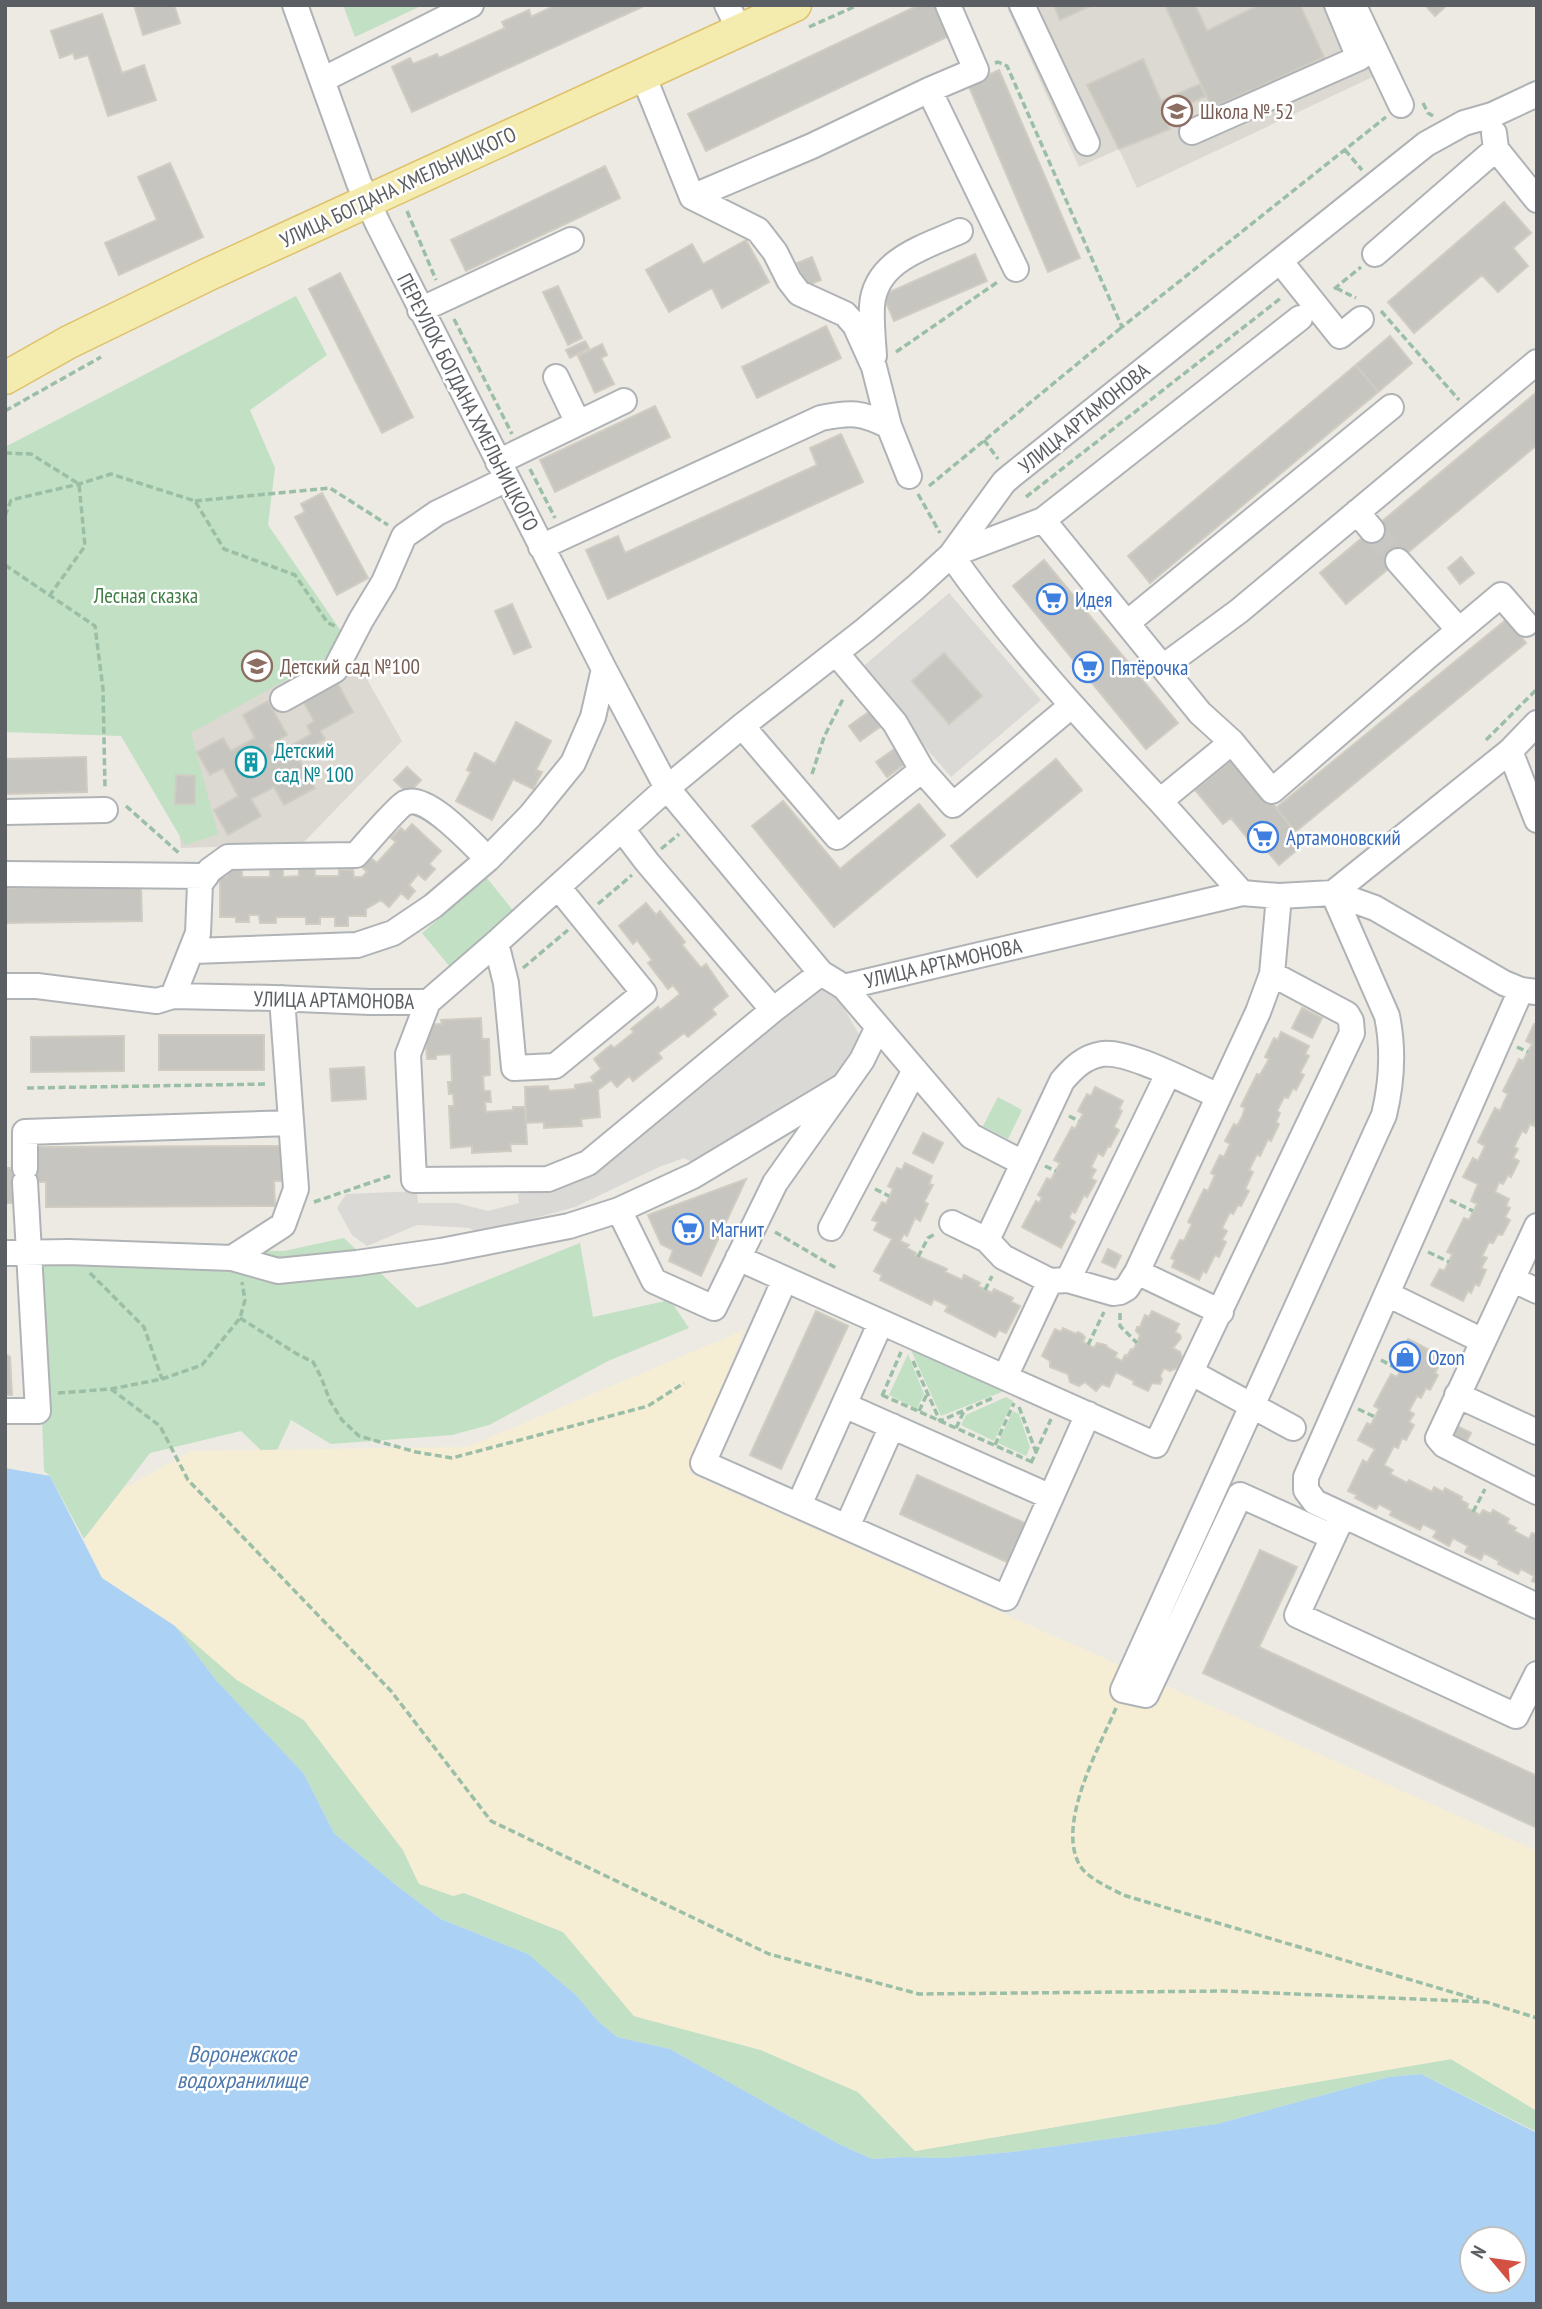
<svg xmlns="http://www.w3.org/2000/svg" width="1542" height="2309" font-family="'PT Sans Narrow',sans-serif">
  <style>
    .industrial { fill: #dbd9d5 }
    .education { fill: #dbd9d1 }
    .green { fill: #c2e0c3 }
    .sand { fill: #f5eed5 }
    .water { fill: #abd2f4; fill-rule: evenodd }
    .building { fill: #c7c5c0; stroke: #d0ccc2; stroke-width: 2 }
    .lines { fill: none; stroke-linecap: round; stroke-linejoin: round }
    .minor-tunnel { stroke: #c8c7c3; stroke-width: 24; stroke-dasharray: 24 12; stroke-linecap: butt }
    .minor-casing { stroke: #b0b3b6; stroke-width: 28 }
    .major-casing { stroke: #dfc169; stroke-width: 35 }
    .path { stroke: #9bbfa6; stroke-width: 3.5; stroke-dasharray: 7 3.5; stroke-linecap: butt }
    .minor { stroke: #fff; stroke-width: 24 }
    .major { stroke: #f4ebaf; stroke-width: 32 }
    .labels { text-anchor: middle; dominant-baseline: central; stroke-width: 5; stroke-linejoin: round; paint-order: stroke }
    .education-label { font-size: 21px; fill: #785e54; stroke: #fff; text-anchor: start }
    .street-label { font-size: 21px; fill: #5b5e62; stroke: #fff }
    .park-label { font-size: 21px; fill: #3f7d43; stroke: #fff }
    .shop-label { font-size: 21px; fill: #366cbe; stroke: #fff; text-anchor: start }
    .culture-label { font-size: 21px; fill: #0d838f; stroke: #fff; text-anchor: start }
    .water-label { font-size: 23px; font-style: italic; fill: #4e79ac; stroke: #fff }
  </style>
  <rect width="100%" height="100%" fill="#eceae3"/>
  <!-- industrial -->
  <path class="industrial" d="M949 593 1041 700 951 777 859 670Z
    M820 982 834 991 860 1036 845 1062 825 1092 700 1166 684 1158 659 1167 575 1207 513 1224 498 1233H479L469 1228 417 1225 367 1246 352 1235 337 1208 346 1194 417 1191 418 1203H457L488 1211 519 1203 518 1194 559 1186Z"/>
  <!-- education -->
  <path class="education" d="M1006 5H1346L1379 74 1137 188 1119 149 1079 167Z
    M142 509 352 653 402 741 302 844 181 848Z"/>
  <!-- green -->
  <path class="green" d="M343 5H423L355 37Z
    M296 296 327 355 250 410 275 468 268 525 350 644 191 733 218 834 185 845 121 736 5 732V447Z
    M487 878 515 913 450 967 422 933Z
    M998 1097 1022 1110 1008 1139 983 1126Z
    M344 1238 417 1308 580 1243 593 1317 670 1300 689 1328 608 1361 489 1425 452 1435 331 1444 291 1420 272 1461 241 1431 150 1453 84 1539 50 1476 44 1471 36 1258 184 1250 284 1251Z
    M910 1348 1007 1390 941 1416Z
    M908 1354 924 1394 917 1409 889 1395Z
    M1006 1397 1013 1401 994 1441 961 1425 966 1415Z
    M1013 1411 1019 1414 1030 1447 1026 1456 998 1443Z
    M175 1626 237 1680 304 1720 403 1850 419 1884 463 1892 563 1932 634 2016 761 2050 858 2092 915 2151 1451 2059 1537 2111V2132L1421 2074 1389 2077 1217 2124 1012 2152 944 2158 904 2157 872 2159 841 2145 670 2049 617 2037 598 2021 577 1996 528 1954 441 1919 396 1885 334 1833 304 1774 216 1680Z"/>
  <!-- sand -->
  <path class="sand" d="M744 1330 688 1473 1537 1851V2111L1451 2059 915 2151 858 2092 761 2050 634 2016 563 1932 464 1893 453 1896 419 1884 403 1850 304 1720 237 1680 175 1626 102 1578 84 1539 123 1489 191 1451 467 1447Z"/>
  <!-- water -->
  <path class="water" d="M5 1468 50 1476 102 1578 175 1626 216 1680 304 1774 334 1833 396 1885 441 1919 528 1954 577 1996 598 2021 617 2037 670 2049 841 2145 872 2159 904 2157 944 2158 1012 2152 1217 2124 1389 2077 1421 2074 1537 2133V2304H5ZM1472 2239H1514V2281H1472Z"/>
  <!-- building -->
  <path class="building" d="M134 5H174L180 23 143 35Z
    M556 5H646L412 112 392 67 410 58 413 64 437 54 439 58 505 28 502 22 529 10 531 17Z
    M919 5H935L949 36 706 151 688 114Z
    M1054 5H1092L1060 20Z
    M1165 5H1195L1207 31 1259 5H1300L1324 57 1212 108Z
    M1425 5H1447L1435 16Z
    M102 14 122 73 144 65 156 100 108 116 88 55 75 59 73 53 60 58 51 31Z
    M1143 59 1161 101 1200 84 1206 96 1163 115 1170 129 1119 149 1087 85Z
    M999 70 1080 258 1048 272 968 84Z
    M170 163 203 237 119 275 105 243 157 220 138 177Z
    M605 166 620 198 466 271 451 240Z
    M1504 202 1531 233 1513 248 1528 266 1498 292 1482 275 1414 333 1388 302Z
    M746 240 769 282 722 308 712 288 669 312 646 270 692 244 703 264Z
    M975 254 987 281 894 321 883 295Z
    M812 257 821 280 806 286 797 263Z
    M340 273 413 417 382 433 309 289Z
    M558 286 582 338 568 345 543 292Z
    M826 326 841 358 757 398 742 367Z
    M1390 336 1412 363 1378 392 1356 365Z
    M585 341 589 348 570 358 566 350Z
    M602 344 607 355 601 358 614 384 595 393 578 356Z
    M1356 365 1378 392 1150 583 1128 556Z
    M1537 392V445L1346 604 1320 573Z
    M655 406 670 437 555 492 540 460Z
    M841 434 863 482 608 599 586 550 618 536 625 553 817 465 810 448Z
    M322 493 368 578 337 595 295 517 305 512 301 504Z
    M1461 557 1474 573 1460 584 1448 568Z
    M1044 560 1178 723 1146 749 1013 586Z
    M512 604 531 647 514 654 495 611Z
    M1507 619 1526 643 1295 832 1276 808Z
    M944 653 982 696 949 724 912 681Z
    M337 682 353 712 320 731 325 739 297 756 315 788 284 805 274 787 251 799 261 816 228 835 214 810 238 796 223 768 210 775 197 752 223 738 231 751 255 738 243 715 268 701 287 735 270 745 276 754 311 734 307 726 314 721 303 701Z
    M873 709 884 724 860 741 849 726Z
    M516 722 551 741 536 770 542 772 533 789 513 779 492 820 456 801 471 772 467 770 475 753 495 764Z
    M903 743 913 758 887 777 876 762Z
    M86 757 87 792 5 794V759Z
    M1235 757 1305 843 1279 865 1259 841 1253 845 1231 818 1223 824 1195 790Z
    M1056 759 1082 790 977 877 951 846Z
    M407 767 421 780 408 794 394 780Z
    M176 775 195 776V804H175Z
    M783 801 840 869 919 804 945 835 834 927 752 826Z
    M412 824 441 851 429 864 435 869 425 880 418 874 409 885 415 891 408 899 401 893 389 907 381 900 366 909V916H348V926H335V917H320V924H306V917H276V923H260L259 915H249V922H236V917H220V877H227V869H242V877H270V869H283V877L299 876V869H315V876H339V870H353L354 877H362L367 872 362 867 371 858 377 863 396 842 391 838 401 828 405 832Z
    M141 886 142 921 5 923V888Z
    M646 903 656 915 660 911 685 942 682 945 701 968 706 964 728 996 712 1009 716 1014 688 1037 684 1033 658 1053 662 1058 633 1081 629 1076 617 1087 611 1080 598 1090 600 1117 581 1119 582 1126 544 1128V1122L526 1123 525 1087 548 1086 549 1091 575 1089V1085L594 1082 591 1077 601 1069 594 1059 611 1045 614 1048 634 1032 631 1029 658 1007 660 1010 680 994 673 985 668 989 648 963 652 960 637 940 633 944 619 926Z
    M1302 1008 1322 1018 1312 1038 1292 1028Z
    M481 1018 482 1039H489L490 1075 483 1076 484 1091H490L491 1102H485L486 1112 513 1110V1107H525L527 1144H510L511 1151 472 1153V1146L451 1148 449 1106H454L453 1094H449L448 1082H452L451 1054 436 1055V1059H427L425 1025 442 1024 441 1020Z
    M1534 1024 1537 1025V1120L1534 1126 1530 1124 1526 1133 1522 1131 1514 1147 1518 1149 1513 1158 1519 1161 1511 1177 1508 1175 1503 1184 1499 1182 1495 1192 1509 1199 1506 1206 1510 1208 1505 1217 1510 1220 1502 1235 1498 1234 1493 1243 1489 1242 1482 1256 1487 1258 1481 1268 1486 1270 1479 1286 1475 1284 1471 1293 1468 1291 1463 1301 1431 1285 1440 1269 1444 1271 1449 1262 1452 1254 1447 1252 1464 1218 1469 1220 1477 1204 1471 1201 1478 1184 1463 1177 1473 1158 1478 1161 1485 1146 1478 1142 1495 1108 1500 1111 1504 1102 1508 1094 1503 1091 1519 1059 1523 1061 1532 1044 1526 1041Z
    M1281 1032 1309 1046 1305 1054 1309 1056 1300 1073 1304 1075 1296 1090 1293 1088 1288 1098 1284 1097 1277 1111 1280 1113 1276 1122 1279 1124 1271 1141 1268 1139 1260 1156 1257 1154 1249 1170 1253 1172 1245 1189 1249 1191 1241 1206 1238 1205 1233 1214 1230 1212 1222 1228 1227 1231 1222 1240 1226 1242 1219 1257 1215 1255 1206 1273 1203 1271 1199 1280 1172 1267 1175 1260 1171 1258 1180 1240 1184 1241 1192 1224 1188 1222 1204 1189 1208 1191 1215 1175 1211 1173 1220 1155 1224 1157 1230 1144 1225 1141 1234 1124 1237 1126 1242 1117 1245 1108 1241 1106 1257 1074 1260 1075 1269 1059 1265 1057 1274 1038 1278 1040Z
    M159 1035H264V1070H159Z
    M124 1036V1071L31 1072V1037Z
    M364 1067 366 1099 332 1101 330 1069Z
    M1095 1087 1123 1101 1119 1109 1122 1111 1114 1127 1119 1130 1110 1147 1108 1146 1103 1156 1098 1153 1091 1167 1096 1170 1091 1178 1096 1181 1087 1197 1084 1195 1075 1213 1072 1211 1069 1218 1075 1222 1061 1248 1022 1227 1036 1201 1039 1203 1042 1198 1038 1195 1047 1178 1051 1180 1060 1163 1054 1160 1072 1127 1075 1129 1083 1114 1078 1111 1087 1094 1091 1096Z
    M923 1133 943 1143 933 1163 913 1153Z
    M285 1146V1181H274L275 1206 46 1207V1182H21V1203H5V1168H29V1147Z
    M905 1163 932 1176 929 1184 933 1185 924 1202 928 1204 920 1221 915 1218 907 1236 904 1234 900 1241 909 1245 907 1248 916 1253 915 1255 947 1269 945 1272 962 1280 964 1275 980 1283 978 1286 992 1293 994 1289 1013 1298 1011 1302 1020 1306 1006 1333 999 1330 995 1337 945 1311 948 1306 934 1299 931 1305 880 1280 882 1275 874 1271 892 1239 874 1230 878 1222 872 1220 882 1202 886 1204 893 1189 888 1186 897 1168 902 1170Z
    M746 1179 701 1276 669 1261 673 1250 661 1244 648 1215Z
    M1108 1249 1121 1256 1115 1268 1102 1262Z
    M816 1311 848 1326 781 1469 750 1455Z
    M1152 1311 1179 1324 1175 1332 1180 1335 1181 1338 1173 1348 1180 1352 1182 1358 1177 1368 1170 1371 1164 1368 1160 1376 1162 1379 1160 1384 1152 1383 1148 1391 1133 1384 1134 1381 1116 1372 1109 1387 1102 1384 1096 1391 1085 1382 1079 1386 1070 1382 1068 1374 1050 1367V1361L1042 1356 1055 1329 1061 1332 1063 1328 1076 1334 1078 1332 1082 1334 1085 1337 1083 1342 1094 1348 1097 1343 1106 1345 1107 1347 1117 1353 1115 1357 1122 1361 1125 1355 1127 1356 1131 1349 1133 1350 1137 1343 1140 1335 1136 1331 1137 1327H1140L1145 1315 1149 1317Z
    M1408 1339 1439 1355 1436 1361 1440 1363 1435 1373 1438 1375 1430 1390 1426 1388 1421 1398 1417 1396 1409 1411 1414 1414 1409 1422 1414 1425 1406 1440 1402 1438 1398 1448 1394 1446 1384 1465 1393 1470 1390 1474 1407 1483 1409 1480 1432 1492 1434 1487 1443 1492 1445 1488 1462 1497 1461 1500 1468 1504 1467 1508 1480 1515 1483 1510 1491 1514 1493 1510 1509 1519 1507 1523 1516 1528 1514 1531 1529 1539 1532 1533 1537 1535V1583L1532 1581 1534 1576 1521 1569 1518 1574 1498 1564 1499 1561 1484 1553 1481 1560 1465 1552 1468 1546 1453 1538 1449 1546 1433 1537 1437 1531 1423 1524 1420 1530 1390 1515 1392 1511 1379 1504 1376 1509 1355 1498 1357 1495 1348 1491 1363 1460 1367 1463 1375 1449 1358 1440 1367 1423 1371 1425 1379 1409 1374 1406 1391 1374 1397 1377 1404 1363 1397 1360Z
    M5 1340 6 1354 10 1357 12 1395H5Z
    M1455 1425 1471 1433 1464 1446 1448 1438Z
    M917 1475 1027 1524 1009 1563 900 1514Z
    M1260 1550 1297 1567 1259 1647 1537 1776V1828L1203 1673Z"/>
  <g class="lines">
    <!-- minor-tunnel -->
    <path class="minor-tunnel" d="M1372 530 1398 561"/>
    <!-- minor casing -->
    <g class="minor-casing">
      <path id="minor" d="M295 5 359 183 378 224 604 669 667 788 821 973 844 987 1242 893 1279 896 1333 893 1510 751 1537 723
        M727 5 740 31
        M948 5 976 70 929 90 1016 269
        M1022 5 1087 143
        M1354 6 1401 105
        M643 75 692 197 812 146 929 90
        M322 80 471 5
        M1192 132 1359 58 1337 5
        M1494 133 1496 149 1537 200
        M692 197 758 230 775 252 789 280 799 293 845 314 855 325 874 367 889 426 909 476
        M1375 254 1496 149
        M1280 261 1340 336 1361 319
        M420 310 571 240
        M874 356C873 339 871 322 872 306 875 260 925 247 960 231
        M556 377 578 423
        M498 462 624 401
        M1357 512 1372 530
        M1043 520 1200 713 1232 742 1272 791 1427 657 1501 595 1526 624
        M541 547 821 418C851 412 861 412 889 426
        M1398 561 1459 630
        M1127 623 1391 407
        M836 653 895 723 922 770
        M1163 667 1239 611 1537 362
        M283 699 335 670 361 620 384 582 404 536 437 513 507 479
        M742 726 837 837 922 770 953 805 1071 706
        M1232 742 1160 801 1242 893
        M1510 751 1537 820
        M1160 801C1086 722 1013 643 951 555L1043 520 1300 318
        M5 812 105 810
        M622 829 647 862 773 1010
        M5 874 206 876
        M1333 893 1387 1016C1394 1050 1392 1082 1384 1115L1123 1690 1146 1695 1240 1495 1333 1537
        M1333 893 1375 908 1504 983 1521 990 1536 992
        M496 943 506 983 514 1068 555 1066 644 993 558 887
        M193 951 357 945 393 933 433 906 488 859 530 816 573 763 593 717 604 669
        M5 986H37L157 1001 173 996 274 998 370 1002H428L496 943 667 788 742 726 865 630 915 588 951 555 1004 482 1011 476 1426 144 1464 123 1492 115 1537 94
        M844 987 971 1136 1023 1163
        M1521 990 1306 1477V1490L1315 1502 1537 1606
        M173 996 198 933 200 884 210 870 228 857 356 855C365 845 397 807 405 803 426 792 473 845 488 859
        M428 1002 408 1054 414 1180 548 1179 588 1163 773 1010 821 973
        M25 1168V1132L291 1123
        M619 1210 654 1281 714 1308 775 1183 862 1060 878 1027
        M952 1223 987 1240 1003 1257 1050 1281 1068 1280 1113 1293 1120 1292 1127 1288 1137 1272 1258 1012 1272 974 1279 896
        M1537 1226 1438 1438 1444 1445 1537 1492
        M831 1228 915 1070
        M987 1240 1062 1081C1073 1068 1084 1057 1102 1054 1129 1050 1192 1085 1219 1096
        M5 1253 69 1252 232 1258 283 1225 296 1189 282 998
        M232 1258 278 1271 357 1263 441 1251 569 1226 619 1210 693 1176 843 1086
        M738 1258 1156 1445 1352 1033 1351 1021 1347 1014 1272 974
        M1137 1272 1221 1312
        M785 1279 703 1463 1006 1598 1088 1414
        M1512 1279 1537 1291
        M1068 1280 1168 1074
        M1387 1294 1483 1341
        M1192 1373 1293 1428
        M1005 1377 1050 1281
        M1457 1395 1537 1432
        M844 1405 1051 1497
        M5 1411H38L25 1182
        M799 1505 881 1322
        M1339 1524 1297 1615 1516 1716 1537 1674
        M847 1527 892 1426"/>
    </g>
    <!-- major casing -->
    <g class="major-casing">
      <path id="major" d="M5 378 69 342 209 274 795 5"/>
    </g>
    <!-- path -->
    <path class="path" d="M809 27 858 5
      M995 63 998 62 1007 66 1122 327 1386 117
      M1423 103 1428 113 1433 116
      M1345 150 1362 170
      M407 211 436 280
      M1336 288 1356 298
      M1334 289 1361 267
      M1381 311 1459 400
      M454 319 512 434
      M896 352 999 281
      M5 411 101 357
      M984 440 998 459
      M5 453 31 454 79 484 85 546 50 595
      M530 469 555 518
      M929 486 1122 327
      M918 494 940 533
      M1026 497 1281 298
      M195 501 330 488 388 525
      M5 516 11 500 79 484 111 474 195 501 224 549 295 575 328 623 335 626
      M5 565 95 626 103 689 105 788
      M1486 740 1537 689
      M812 774 824 737 844 697
      M126 806 180 854
      M661 849 679 834
      M598 904 632 875
      M523 968 568 930
      M1517 1047 1528 1052
      M27 1088 267 1084
      M1069 1116 1079 1121
      M1045 1166 1056 1171
      M875 1189 889 1196
      M1450 1200 1473 1211
      M314 1202 393 1175
      M775 1232 836 1268
      M1428 1252 1449 1262
      M918 1257 928 1238 935 1234
      M90 1273 144 1327 162 1379
      M985 1290 992 1276
      M1120 1313V1326L1137 1343
      M240 1318 297 1354 313 1362 321 1377 330 1401 342 1420 359 1436 416 1452 452 1458 648 1406 684 1383
      M1088 1345 1104 1312
      M1381 1360 1401 1371
      M913 1361 940 1421 995 1397
      M111 1389 160 1426 188 1480 391 1691 491 1821 769 1954 919 1994 1224 1991 1486 2002 1537 2018
      M58 1393 111 1389 162 1379 202 1365 240 1318 245 1300 242 1282
      M882 1395 1032 1462
      M882 1396 901 1352
      M1019 1407 1036 1452
      M1358 1409 1375 1417
      M919 1411 927 1394
      M956 1428 964 1411
      M995 1445 1014 1403
      M1031 1463 1051 1419
      M1473 1512 1485 1489
      M1116 1708C1099 1748 1057 1822 1079 1864 1086 1878 1109 1887 1123 1895L1479 2000"/>
    <!-- minor -->
    <use href="#minor" class="minor"/>
    <!-- major -->
    <use href="#major" class="major"/>
  </g>
  <!-- icons -->
  <defs>
    <g id="school-ring" transform="scale(1.575)"><circle r="9.5" fill="#fff" stroke="#8d6e63" stroke-width="1.5"/><path d="M0-5L7-2L0 1L-7-2ZM-4 1L0 2.5L4 1V4Q0 6-4 4Z" fill="#8d6e63"/></g>
    <g id="supermarket-ring" transform="scale(1.575)"><circle r="9.5" fill="#fff" stroke="#3f7fe0" stroke-width="1.5"/><path d="M-6-5.5h2.5l.6 2H6L4.5 2H-2.5L-4.4-4H-6ZM-1.5 3.2a1.3 1.3 0 1 0 .1 0ZM3 3.2a1.3 1.3 0 1 0 .1 0Z" fill="#3f7fe0"/></g>
    <g id="building-ring" transform="scale(1.575)"><circle r="9.5" fill="#fff" stroke="#0f9aa8" stroke-width="1.5"/><path d="M-4-6H4V6H1V3H-1V6H-4ZM-2.5-4.3h1.7v1.8h-1.7ZM.8-4.3h1.7v1.8H.8ZM-2.5-1h1.7V.8h-1.7ZM.8-1h1.7V.8H.8Z" fill="#0f9aa8"/></g>
    <g id="shop-ring" transform="scale(1.575)"><circle r="9.5" fill="#fff" stroke="#3f7fe0" stroke-width="1.5"/><path d="M-5-2.5h2.3a2.7 3.5 0 0 1 5.4 0H5L5.5 6h-11ZM-1.5-2.5h3a1.5 2.3 0 0 0-3 0Z" fill="#3f7fe0"/></g>
  </defs>
  <g fill-rule="evenodd">
    <use href="#school-ring" x="1177" y="111"/>
    <use href="#supermarket-ring" x="1052" y="599"/>
    <use href="#school-ring" x="257" y="666"/>
    <use href="#supermarket-ring" x="1088" y="667"/>
    <use href="#building-ring" x="251" y="762"/>
    <use href="#supermarket-ring" x="1263" y="837"/>
    <use href="#supermarket-ring" x="688" y="1229"/>
    <use href="#shop-ring" x="1405" y="1357"/>
  </g>
  <g class="labels">
    <!-- education labels -->
    <g class="education-label">
      <text x="1200" y="111">Школа № 52</text>
      <text x="280" y="666">Детский сад №100</text>
    </g>
    <!-- street labels -->
    <g class="street-label">
      <text transform="translate(398 187) rotate(-25)">УЛИЦА БОГДАНА ХМЕЛЬНИЦКОГО</text>
      <text transform="translate(468 402) rotate(63)">ПЕРЕУЛОК БОГДАНА ХМЕЛЬНИЦКОГО</text>
      <text transform="translate(1084 418) rotate(-39)">УЛИЦА АРТАМОНОВА</text>
      <text transform="translate(943 963) rotate(-13)">УЛИЦА АРТАМОНОВА</text>
      <text transform="translate(334 1000) rotate(1)">УЛИЦА АРТАМОНОВА</text>
    </g>
    <!-- park labels -->
    <g class="park-label">
      <text x="146" y="595">Лесная сказка</text>
    </g>
    <!-- shop labels -->
    <g class="shop-label">
      <text x="1075" y="599">Идея</text>
      <text x="1111" y="667">Пятёрочка</text>
      <text x="1286" y="837">Артамоновский</text>
      <text x="711" y="1229">Магнит</text>
      <text x="1428" y="1357">Ozon</text>
    </g>
    <!-- culture labels -->
    <g class="culture-label">
      <text x="274" y="750">Детский<tspan x="274" dy="24">сад № 100</tspan></text>
    </g>
    <!-- water labels -->
    <g class="water-label">
      <text x="242" y="2053">Воронежское<tspan x="242" dy="26">водохранилище</tspan></text>
    </g>
  </g>
  <!-- border -->
  <rect width="1542" height="2309" fill="none" stroke="#5b5e62" stroke-width="14"/>
  <!-- north arrow -->
  <g transform="translate(1493 2260) rotate(299)"><circle r="33" fill="#ffffff" stroke="#bdbfc0" stroke-width="2"/>
  <path d="M0-5L12 26L0 18L-12 26Z" fill="#d35142"/>
  <text y="-10" font-size="19" font-weight="bold" text-anchor="middle" fill="#5b5e62">N</text>
  </g>
</svg>
